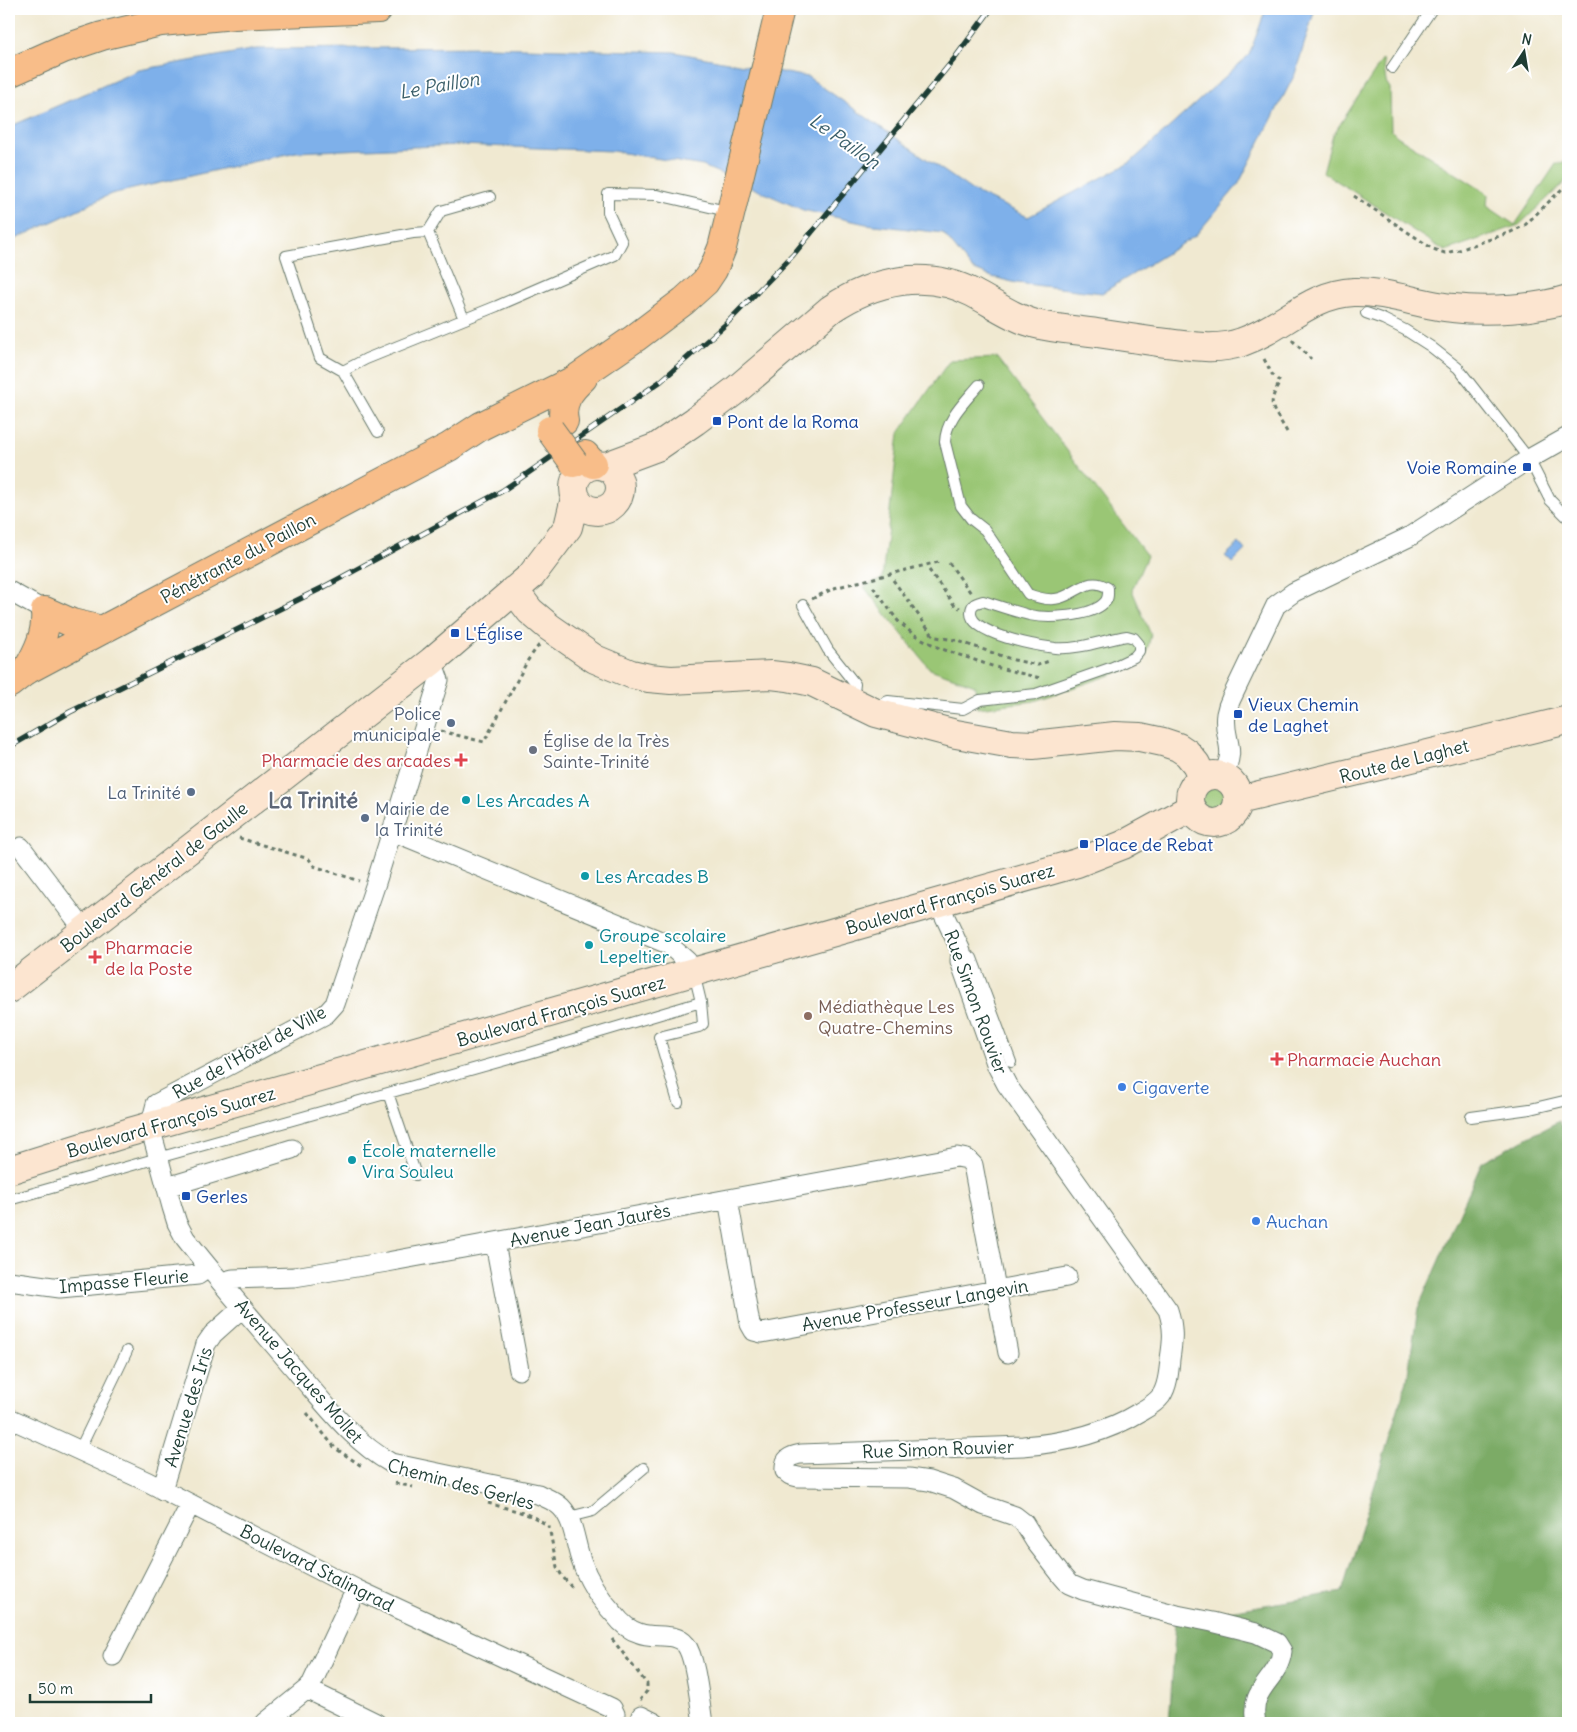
<svg xmlns="http://www.w3.org/2000/svg" width="1577" height="1732" font-family="Delius,sans-serif">
  <style>
    .green { fill: #9ac674; stroke: #5c8254 }
    .forest { fill: #7bab66; stroke: #4d744d }
    .water { fill: #7eb0ea; stroke: #4e768f }
    .lines { fill: none; stroke-linecap: round; stroke-linejoin: round }
    .lane-casing { stroke: #68796b; stroke-width: 12 }
    .street-casing { stroke: #68796b; stroke-width: 21 }
    .secondary-casing { stroke: #68796b; stroke-width: 30 }
    .primary-casing { stroke: #68796b; stroke-width: 30 }
    .path { stroke: #68796b; stroke-width: 3; stroke-dasharray: 4 4; stroke-linecap: butt }
    .lane { stroke: #fff; stroke-width: 10 }
    .street { stroke: #fff; stroke-width: 19 }
    .secondary { stroke: #fce5d0; stroke-width: 28 }
    .primary { stroke: #f8bd89; stroke-width: 28 }
    .rail-casing { stroke: #1f3d34; stroke-width: 5.5 }
    .rail { stroke: #fff; stroke-width: 4; stroke-dasharray: 11; stroke-linecap: butt }
    .primary-bridge-casing { stroke: #68796b; stroke-width: 30; stroke-linecap: butt }
    .primary-bridge { stroke: #f8bd89; stroke-width: 28 }
    .transit-dot { fill: #1a4fb4; stroke: #fff; stroke-width: 2 }
    .service-dot { fill: #5c6f8a; stroke: #fff; stroke-width: 2 }
    .worship-dot { fill: #6b7280; stroke: #fff; stroke-width: 2 }
    .health-dot { fill: #e0444e; stroke: #fff; stroke-width: 2 }
    .culture-dot { fill: #0f9aa8; stroke: #fff; stroke-width: 2 }
    .education-dot { fill: #8d6e63; stroke: #fff; stroke-width: 2 }
    .shop-dot { fill: #3f7fe0; stroke: #fff; stroke-width: 2 }
    .labels { text-anchor: middle; dominant-baseline: central; stroke-width: 4; stroke-linejoin: round; paint-order: stroke }
    .transit-label { font-size: 18px; fill: #164399; stroke: #fff; text-anchor: start }
    .street-label { font-size: 18px; fill: #1f3d34; stroke: #fff }
    .service-label { font-size: 18px; fill: #4e5e75; stroke: #fff; text-anchor: end }
    .worship-label { font-size: 18px; fill: #5b616d; stroke: #fff; text-anchor: start }
    .health-label { font-size: 18px; fill: #be3a42; stroke: #fff; text-anchor: start }
    .culture-label { font-size: 18px; fill: #0d838f; stroke: #fff; text-anchor: start }
    .education-label { font-size: 18px; fill: #785e54; stroke: #fff; text-anchor: start }
    .shop-label { font-size: 18px; fill: #366cbe; stroke: #fff; text-anchor: start }
    .water-label { font-size: 19px; font-style: italic; fill: #3c606b; stroke: #fff }
    .district-label { font-size: 22px; font-weight: bold; fill: #5d6778; stroke: #fff }
  </style>
  <rect width="100%" height="100%" fill="#fff"/>
  <filter id="ink" filterUnits="userSpaceOnUse"><feTurbulence type="fractalNoise" baseFrequency=".02" numOctaves="2"/><feDisplacementMap in="SourceGraphic" scale="10" xChannelSelector="R" yChannelSelector="G"/><feConvolveMatrix kernelMatrix="1 2 1 2 8 2 1 2 1" color-interpolation-filters="sRGB"/></filter>
  <filter id="wash" filterUnits="userSpaceOnUse"><feTurbulence type="fractalNoise" baseFrequency=".0096" numOctaves="4" result="noise"/><feDisplacementMap in="SourceGraphic" scale="20" xChannelSelector="R" yChannelSelector="G"/><feGaussianBlur stdDeviation="1.12" result="paint"/><feColorMatrix in="noise" values="0 0 0 0 0 0 0 0 0 0 0 0 0 0 0 0 0 1.4 0 .05"/><feComposite in="paint" operator="in"/></filter>
  <g filter="url(#wash)">
    <rect width="100%" height="100%" fill="#f0e9d1"/>
    <!-- green -->
    <path class="green" d="M1383 59 1386 82 1390 88 1391 130 1397 136 1488 194 1487 206 1515 225 1556 164 1568 161 1567 180 1519 225 1445 251 1323 172 1333 135Z
      M997 358 1147 556 1132 590 1151 635 1145 658 1131 668 1034 701 977 708 975 685 930 669 864 587 882 579 899 433 950 360Z
      M1199 799a16 16 0 1 1 32 0a16 16 0 1 1-32 0Z"/>
    <!-- forest -->
    <path class="forest" d="M1559 1121 1568 1136V1723H1169L1176 1620 1342 1592 1407 1380 1418 1308 1482 1162Z"/>
    <!-- water -->
    <path class="water" d="M1266 9H1315L1295 74 1238 185 1195 236 1102 293 1017 283 992 277 972 269 943 233 866 224 803 210 703 166 612 151 460 145 296 152 111 194 9 242V127L139 70 256 49 488 47 674 52 808 77 973 191 1028 217 1131 162 1249 55Z
      M1239 543 1245 550 1232 563 1225 556Z"/>
  </g>
  <g filter="url(#ink)">
    <g class="lines">
      <!-- lane casing -->
      <g class="lane-casing">
        <path id="lane" d="M1560 9 1568 12
          M1392 68 1432 9
          M490 197 441 211 428 232 413 233 286 256 320 358 343 371 366 359 497 306 615 255 622 242 608 212V194L657 195 731 212
          M428 232 464 319
          M1366 313 1383 319 1405 330 1430 346 1458 368 1529 459 1550 500 1568 518
          M343 371 378 432
          M803 605 828 650 855 684 854 692 849 699
          M878 710 880 705 888 701 963 709 980 700 1036 694 1113 667 1134 657 1139 651V644L1134 638 1127 636C1103 640 1079 650 1055 648 1038 646 969 634 971 612 971 604 976 603 983 601 999 606 1013 611 1029 615 1048 619 1090 617 1104 603 1109 599 1108 594 1108 588 1089 575 1078 593 1060 598 1049 601 1038 598 1028 594L985 530 971 519 961 506 945 442C946 419 964 403 979 385
          M961 951 972 958 1011 1062
          M388 1093 416 1175
          M678 1102 659 1037 699 1027 703 1024 701 1002 694 973
          M1471 1117 1530 1109 1568 1100
          M9 1200 530 1053 701 1002
          M79 1451 127 1351
          M569 1517 593 1511 644 1468"/>
      </g>
      <!-- street casing -->
      <g class="street-casing">
        <path id="street" d="M9 591 45 611
          M432 661 439 680 375 886 335 1004 326 1014 156 1104 150 1127 172 1207 177 1223 185 1238C221 1284 260 1328 298 1373 326 1405 353 1442 391 1463L538 1494C546 1498 555 1501 561 1507 574 1520 575 1543 581 1560 588 1581 600 1599 615 1615 621 1623 629 1630 639 1633 653 1639 675 1631 686 1645 696 1658 700 1706 703 1723
          M1222 776C1239 747 1222 740 1226 714 1227 709 1229 703 1231 699L1276 605 1294 592 1409 537 1529 459 1568 437
          M392 831 668 944 687 961 694 973
          M21 847 85 931
          M938 902 961 951 960 961 997 1066 1007 1085 1168 1310C1174 1328 1173 1340 1170 1359 1169 1371 1168 1386 1161 1396 1156 1403 1147 1408 1140 1412 1104 1434 1064 1443 1023 1446L801 1454C790 1456 784 1458 785 1471L790 1475 798 1477 909 1478 929 1481 954 1489 983 1505 1015 1516 1024 1523 1035 1541 1062 1576 1069 1584 1083 1590 1177 1615 1212 1622 1256 1633 1277 1643 1282 1651C1279 1681 1248 1687 1256 1723
          M167 1187 292 1149
          M728 1199 750 1324 754 1331 762 1333 1067 1277
          M495 1243 519 1370
          M9 1281 60 1288 198 1275 208 1268
          M221 1282 233 1279 294 1277 387 1262 957 1157 967 1159 973 1165 1008 1353
          M9 1418 148 1482 356 1589 612 1708 615 1714 614 1723
          M162 1490 206 1344 213 1334 242 1308
          M113 1656 190 1505
          M307 1689 376 1723
          M641 1716 655 1723
          M265 1723 307 1689 312 1683 356 1589"/>
      </g>
      <!-- secondary casing -->
      <g class="secondary-casing">
        <path id="secondary" d="M574 488a23 23 0 1 1 46 0a23 23 0 1 1-46 0Z
          M606 466 657 447 695 421 736 390 831 309C874 280 926 269 973 293 994 304 1013 318 1036 324 1055 329 1077 330 1097 333 1117 336 1138 339 1158 342 1186 345 1215 352 1242 342 1283 328 1309 294 1354 292 1388 291 1420 305 1453 308 1486 312 1537 309 1568 299
          M514 590 530 611 549 627 595 659 631 674 649 678 671 680 771 675 788 677 812 682 876 713 956 734 1012 744 1033 745 1115 736 1140 737 1163 742 1178 747 1187 753 1196 764 1202 777
          M1190 799a24 24 0 1 1 48 0a24 24 0 1 1-48 0Z
          M1239 800 1568 720
          M9 989 432 661 531 576 568 527 575 498
          M9 1170 130 1132 1077 863 1123 845 1191 808"/>
      </g>
      <!-- primary casing -->
      <g class="primary-casing">
        <path id="primary" d="M9 73 63 49 102 36 161 22 234 15 378 9
          M564 421C560 402 570 390 583 378
          M585 455 593 464
          M27 670C38 651 47 633 45 611L72 623 102 630
          M9 684 27 670 102 630 449 447 481 426 574 380 635 338 684 301 705 282 713 270 722 248 780 9"/>
      </g>
      <!-- path -->
      <path class="path" d="M1354 196 1433 249 1445 253 1459 250 1511 232 1525 225 1563 188 1568 186
        M1292 340 1311 359
        M1264 359 1272 374 1280 382C1265 408 1274 408 1287 432
        M949 563 971 593
        M929 570 955 606 960 608
        M893 580 932 634 936 637 955 640 1014 660 1038 665 1049 661
        M873 587 898 621 913 634 939 648 995 667 1040 678
        M812 599 834 588 942 561
        M441 731 484 742 528 660 539 645
        M239 838 309 859 314 866 359 881
        M307 1413 335 1448 363 1467
        M395 1483 413 1487
        M488 1503C508 1509 533 1513 549 1527L557 1567 562 1576 574 1590
        M612 1639 647 1684V1691L640 1700"/>
      <!-- lane -->
      <use href="#lane" class="lane"/>
      <!-- street -->
      <use href="#street" class="street"/>
      <!-- secondary -->
      <use href="#secondary" class="secondary"/>
      <!-- primary -->
      <use href="#primary" class="primary"/>
      <!-- rail casing -->
      <g class="rail-casing">
        <path id="rail" d="M9 747 70 712 322 588 502 491 661 381 726 324 793 255 955 58 991 9"/>
      </g>
      <!-- rail -->
      <use href="#rail" class="rail"/>
      <!-- primary-bridge casing -->
      <g class="primary-bridge-casing">
        <path id="primary-bridge" d="M550 430 574 463"/>
      </g>
      <!-- primary-bridge -->
      <use href="#primary-bridge" class="primary-bridge"/>
    </g>
  </g>
  <!-- markers -->
  <g class="transit-dot">
    <rect x="712" y="416" width="10" height="10" rx="2.5"/>
    <rect x="1522" y="462" width="10" height="10" rx="2.5"/>
    <rect x="450" y="628" width="10" height="10" rx="2.5"/>
    <rect x="1233" y="709" width="10" height="10" rx="2.5"/>
    <rect x="1079" y="839" width="10" height="10" rx="2.5"/>
    <rect x="181" y="1191" width="10" height="10" rx="2.5"/>
  </g>
  <g class="service-dot">
    <circle cx="451" cy="723" r="5"/>
    <circle cx="191" cy="792" r="5"/>
    <circle cx="365" cy="818" r="5"/>
  </g>
  <circle class="worship-dot" cx="533" cy="750" r="5"/>
  <g class="health-dot">
    <path d="M458.5 752.5h5v5h5v5h-5v5h-5v-5h-5v-5h5z"/>
    <path d="M92.5 949.5h5v5h5v5h-5v5h-5v-5h-5v-5h5z"/>
    <path d="M1274.5 1051.5h5v5h5v5h-5v5h-5v-5h-5v-5h5z"/>
  </g>
  <g class="culture-dot">
    <circle cx="466" cy="800" r="5"/>
    <circle cx="585" cy="876" r="5"/>
    <circle cx="589" cy="945" r="5"/>
    <circle cx="352" cy="1160" r="5"/>
  </g>
  <circle class="education-dot" cx="808" cy="1016" r="5"/>
  <g class="shop-dot">
    <circle cx="1122" cy="1087" r="5"/>
    <circle cx="1256" cy="1221" r="5"/>
  </g>
  <g class="labels">
    <!-- transit labels -->
    <g class="transit-label">
      <text x="727" y="421">Pont de la Roma</text>
      <text x="1517" y="467" text-anchor="end">Voie Romaine</text>
      <text x="465" y="633">L'Église</text>
      <text x="1248" y="704">Vieux Chemin<tspan x="1248" dy="21">de Laghet</tspan></text>
      <text x="1094" y="844">Place de Rebat</text>
      <text x="196" y="1196">Gerles</text>
    </g>
    <!-- street labels -->
    <g class="street-label">
      <text transform="translate(238 558) rotate(-28)">Pénétrante du Paillon</text>
      <text transform="translate(1404 761) rotate(-14)">Route de Laghet</text>
      <text transform="translate(154 877) rotate(-38)">Boulevard Général de Gaulle</text>
      <text transform="translate(950 899) rotate(-16)">Boulevard François Suarez</text>
      <text transform="translate(976 1002) rotate(70)">Rue Simon Rouvier</text>
      <text transform="translate(561 1011) rotate(-16)">Boulevard François Suarez</text>
      <text transform="translate(249 1052) rotate(-29)">Rue de l'Hôtel de Ville</text>
      <text transform="translate(171 1122) rotate(-16)">Boulevard François Suarez</text>
      <text transform="translate(590 1225) rotate(-11)">Avenue Jean Jaurès</text>
      <text transform="translate(124 1281) rotate(-5)">Impasse Fleurie</text>
      <text transform="translate(915 1305) rotate(-10)">Avenue Professeur Langevin</text>
      <text transform="translate(299 1371) rotate(49)">Avenue Jacques Mollet</text>
      <text transform="translate(188 1407) rotate(-73)">Avenue des Iris</text>
      <text transform="translate(938 1449) rotate(-2)">Rue Simon Rouvier</text>
      <text transform="translate(461 1484) rotate(15)">Chemin des Gerles</text>
      <text transform="translate(317 1568) rotate(27)">Boulevard Stalingrad</text>
    </g>
    <!-- service labels -->
    <g class="service-label">
      <text x="441" y="713">Police<tspan x="441" dy="21">municipale</tspan></text>
      <text x="181" y="792">La Trinité</text>
      <text x="375" y="808" text-anchor="start">Mairie de<tspan x="375" dy="21">la Trinité</tspan></text>
    </g>
    <!-- worship labels -->
    <g class="worship-label">
      <text x="543" y="740">Église de la Très<tspan x="543" dy="21">Sainte-Trinité</tspan></text>
    </g>
    <!-- health labels -->
    <g class="health-label">
      <text x="451" y="760" text-anchor="end">Pharmacie des arcades</text>
      <text x="105" y="947">Pharmacie<tspan x="105" dy="21">de la Poste</tspan></text>
      <text x="1287" y="1059">Pharmacie Auchan</text>
    </g>
    <!-- culture labels -->
    <g class="culture-label">
      <text x="476" y="800">Les Arcades A</text>
      <text x="595" y="876">Les Arcades B</text>
      <text x="599" y="935">Groupe scolaire<tspan x="599" dy="21">Lepeltier</tspan></text>
      <text x="362" y="1150">École maternelle<tspan x="362" dy="21">Vira Souleu</tspan></text>
    </g>
    <!-- education labels -->
    <g class="education-label">
      <text x="818" y="1006">Médiathèque Les<tspan x="818" dy="21">Quatre-Chemins</tspan></text>
    </g>
    <!-- shop labels -->
    <g class="shop-label">
      <text x="1132" y="1087">Cigaverte</text>
      <text x="1266" y="1221">Auchan</text>
    </g>
    <!-- water labels -->
    <g class="water-label">
      <text transform="translate(439 85) rotate(-10)">Le Paillon</text>
      <text transform="translate(845 141) rotate(35)">Le Paillon</text>
    </g>
    <!-- district labels -->
    <g class="district-label">
      <text x="313" y="800">La Trinité</text>
    </g>
  </g>
  <!-- margin -->
  <rect width="1577" height="1732" fill="none" stroke="#fff" stroke-width="30"/>
  <!-- north arrow -->
  <g transform="translate(1524 52) rotate(12)" stroke="#ffffff" stroke-width="4" paint-order="stroke">
  <path d="M0-4L9 19L0 12L-9 19Z" fill="#1f3d34"/>
  <text y="-8" font-size="14" font-weight="bold" text-anchor="middle" fill="#1f3d34">N</text>
  </g>
  <!-- scale -->
  <path d="M30 1694v8h121v-8" fill="none" stroke="#1f3d34" stroke-width="2.5"/>
  <text x="38" y="1694" font-size="15" fill="#1f3d34" stroke="#ffffff" stroke-width="4" paint-order="stroke">50 m</text>
</svg>
